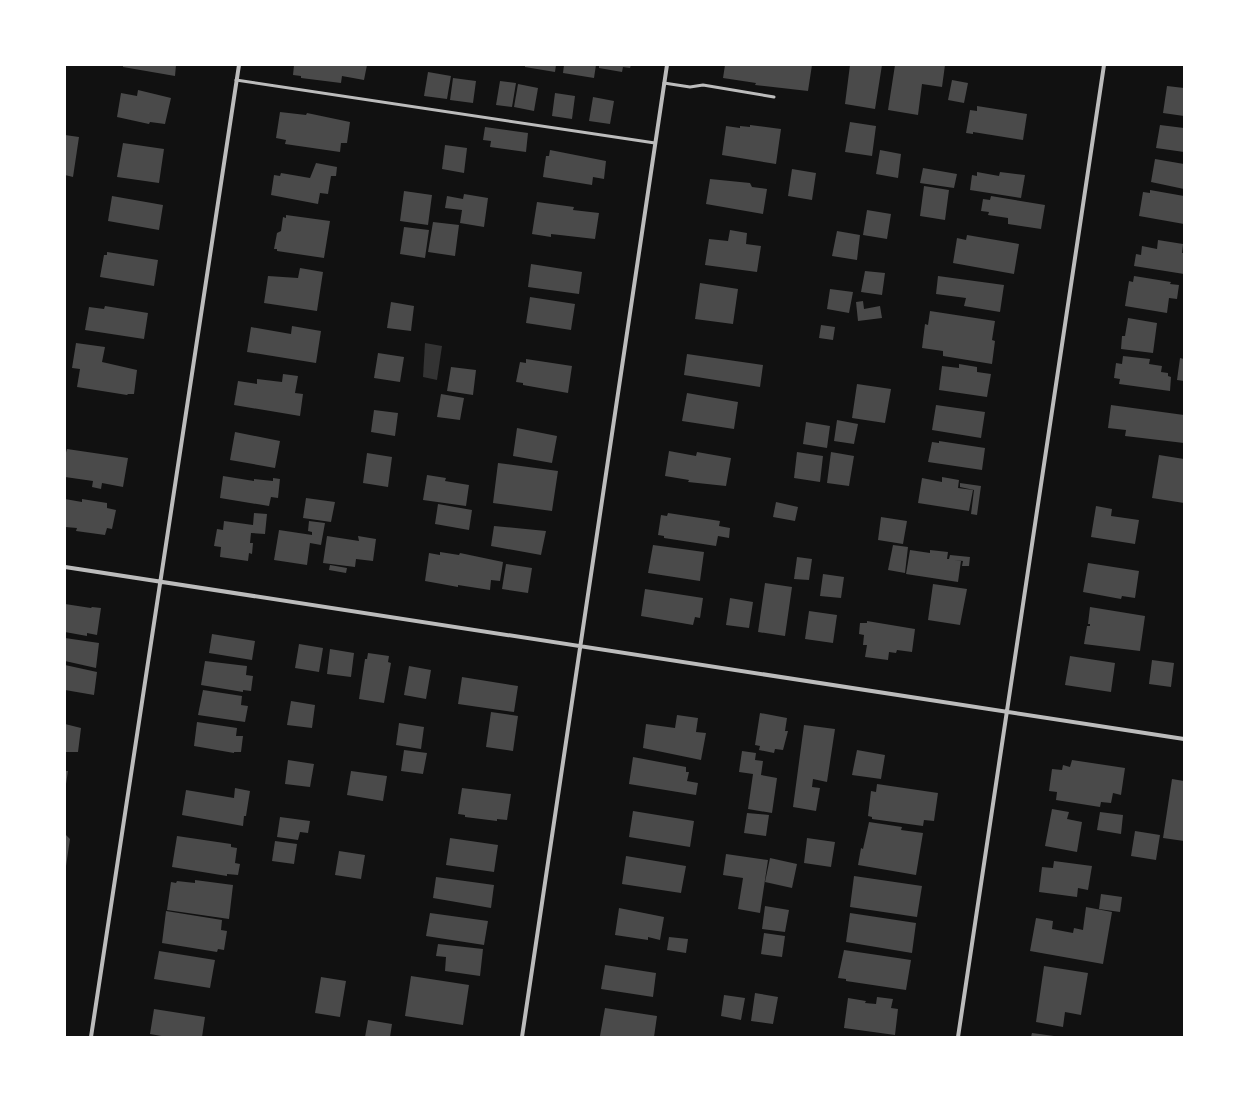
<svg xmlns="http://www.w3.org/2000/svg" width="1249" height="1102" font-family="'Space Grotesk',sans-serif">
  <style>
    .water { fill: #333 }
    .building { fill: #4a4a4a }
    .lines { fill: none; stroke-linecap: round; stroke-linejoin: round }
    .service { stroke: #bcbcbc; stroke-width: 3 }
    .minor { stroke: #bcbcbc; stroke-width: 4 }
  </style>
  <rect width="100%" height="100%" fill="#111"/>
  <!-- water -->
  <path class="water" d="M425 343 442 346 437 380 423 377Z"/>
  <!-- building -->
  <path class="building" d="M123 65H176L175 76 123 67Z
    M294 65H344L343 72 344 65H367L364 80 342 76 341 83 301 78V76L293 75Z
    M525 65H556L555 72 525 67Z
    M564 65H596L594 78 563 73Z
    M599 65H631L630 68 623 67 622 72 599 68Z
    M725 65H812L808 91 755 85 756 83 723 78Z
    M850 65H882L875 109 845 104Z
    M895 65H945L942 87 922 84 918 115 888 110Z
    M428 72 451 76 447 99 424 96Z
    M453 78 476 81 473 103 450 100Z
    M952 80 968 83 964 103 948 100Z
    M500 81 516 83 512 107 496 105Z
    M518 84 538 88 534 111 514 107Z
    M1167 86 1184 88V116L1163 113Z
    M138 90 171 98 165 124 150 122 149 124 117 117 121 93 137 96Z
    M555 93 575 96 572 119 552 116Z
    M593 97 614 101 610 124 589 121Z
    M977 106 1027 114 1023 140 973 132V134L966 133 970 110 977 111Z
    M280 112 306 115 307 113 350 122 347 143H341L340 152 285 144 286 140 276 138Z
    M850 122 876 126 872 156 845 152Z
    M750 125 781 129 776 164 722 155 726 126 740 128V126L750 127Z
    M1160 125 1184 128V152L1156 148Z
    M485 127 528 133 526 152 490 147 491 141 483 140Z
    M65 135 79 137 73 177 65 175Z
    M123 143 164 149 159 183 117 177Z
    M445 145 467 148 464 173 442 169Z
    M550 150 606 161 604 179 593 177 592 185 543 177 546 156H549Z
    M880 150 901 154 898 178 876 174Z
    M1155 159 1184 164V189L1151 182Z
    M316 163 337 167 336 176H331L328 194 320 193 318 204 271 195 274 175 280 176 281 173 310 178Z
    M923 168 957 174 954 188 920 183Z
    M792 169 816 173 812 200 788 196Z
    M977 172 999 176 1000 172 1025 175 1021 198 970 190 972 175 977 176Z
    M710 179 750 183 752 187 767 189 763 214 706 204Z
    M924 186 949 190 945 220 920 216Z
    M1150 190 1184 196V224L1139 216 1143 192 1150 193Z
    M404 191 432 195 428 225 400 221Z
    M464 194 488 198 484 227 460 223 462 210 445 208 447 196 463 199Z
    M112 196 163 205 159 230 108 221Z
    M991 196 1045 205 1041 229 1008 224V218L988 215 989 212 981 211 983 199 990 200Z
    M537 202 574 207 573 210 599 213 595 239 551 234V237L532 234Z
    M867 210 891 214 887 239 863 235Z
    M286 215 330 221 324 258 277 251V249H274L277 233 281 231 283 217 286 218Z
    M433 222 459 225 455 256 428 252Z
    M404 227 429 230 425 258 400 254Z
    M730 230 747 233 746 244 761 246 757 272 705 265 709 239 728 241Z
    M837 231 860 235 857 260 832 256Z
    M967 235 1019 244 1014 274 953 263 957 238 966 240Z
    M1158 240 1183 244 1182 253H1184V274L1134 266 1136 254 1141 255 1142 246 1157 249Z
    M107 252 158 260 154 286 100 277 104 255H107Z
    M531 264 582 272 579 294 528 287Z
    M300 268 323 272 317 311 264 303 268 276 298 278Z
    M865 271 885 273 882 295 861 292Z
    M938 276 1004 285 1000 312 964 306 966 298 936 294Z
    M1134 276 1171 282 1170 284 1179 285 1177 299 1169 298 1167 313 1125 306 1129 281 1133 282Z
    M700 283 738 289 733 324 695 319Z
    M830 289 853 292 849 313 827 309Z
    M530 297 575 304 571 330 526 323Z
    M863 301 864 309 880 306 882 318 858 321 856 302Z
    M391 302 414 306 411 331 387 328Z
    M105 306 148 313 144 339 85 330 89 307 104 309Z
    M930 311 995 321 992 340 995 341 992 364 943 356V351L922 348 925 324 928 325Z
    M1128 318 1157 323 1153 353 1121 349 1122 336H1125Z
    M821 325 835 327 833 340 819 338Z
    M292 326 321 331 316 363 247 352 251 327 291 334Z
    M76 343 105 347 102 362 137 370 134 394H128L127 395 77 387 80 369 72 368Z
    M378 353 404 357 400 382 374 378Z
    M687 354 763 365 760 387 684 375Z
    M1123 356 1150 359 1149 364 1162 366 1161 372 1168 373V376L1171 377 1170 391 1119 384 1120 379 1114 378 1116 363 1122 364Z
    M1180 358 1184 359V381L1177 380Z
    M526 359 572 366 568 393 523 385V383L516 382 520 362 526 363Z
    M959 364 977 367V372L991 374 987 397 939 390 942 366 959 368Z
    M451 367 476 370 473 395 447 391Z
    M283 374 298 376 295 393 303 394 300 416 234 405 238 381 257 384V379L282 382Z
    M857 384 891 389 885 423 852 418Z
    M687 393 738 402 734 429 682 421Z
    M441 394 464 398 460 420 437 417Z
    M936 405 985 412 981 438 932 430Z
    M1111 405 1184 415V443L1125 436 1126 430 1108 428Z
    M374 410 398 413 395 436 371 432Z
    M837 420 858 424 854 444 834 441Z
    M806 422 830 426 827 448 803 444Z
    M517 428 557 436 552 463 513 456Z
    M235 432 280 441 275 468 230 460Z
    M939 441 985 448 982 470 928 462 932 442 939 443Z
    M67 449 128 458 123 487 102 483 101 489 92 487 93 481 65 477V456Z
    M669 451 696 456 697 452 731 458 726 486 688 482 689 480 665 476Z
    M797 452 823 456 820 482 794 478Z
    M831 452 854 456 849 486 827 483Z
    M367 453 392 457 388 487 363 483Z
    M1159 455 1184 459V503L1152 498Z
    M498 463 558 471 552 511 493 503Z
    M427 475 446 478 445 481 469 485 466 506 423 500Z
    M223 476 254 481V479L273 481V478L280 479 278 498 271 497 269 506 220 498Z
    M942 477 959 480 958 488 973 490 969 511 918 503 922 478 942 482Z
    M960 483 981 486 977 515 971 514 974 490 960 487Z
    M306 498 335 502 331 522 303 518Z
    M65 499 82 502V499L107 503V508L116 510 112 529 107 528 105 535 76 531 77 528 65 527Z
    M776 502 798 507 795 521 773 517Z
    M438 504 472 510 469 530 435 524Z
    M1096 506 1112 509 1111 516 1139 520 1135 544 1091 537Z
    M254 513 267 514 265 534 251 533 250 543H253L252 554 249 553 248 561 220 557 221 547 214 546 217 529 223 530 224 521 253 525Z
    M668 513 720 521 719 526 730 528 729 538 718 536 716 546 664 538V536L658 535 661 515 667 516Z
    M881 517 907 521 903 544 878 540Z
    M309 521 325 523 321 545 310 543 307 565 274 560 279 530 312 535V532L308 531Z
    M494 526 546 531 541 555 491 546Z
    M327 536 359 541 358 536 376 539 373 561 356 559 355 567 323 563Z
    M653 545 704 552 700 581 648 573Z
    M893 545 908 547 905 573 888 570Z
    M910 550 930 553V550L948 552 947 559H949L950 555 970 557 969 566H962L963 561 954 560 961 561 958 582 906 574Z
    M440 552 459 555 460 553 503 562 500 581 491 580 490 590 458 585V587L425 581 429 553 440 555Z
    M797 557 812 559 809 580 794 579Z
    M1088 563 1139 571 1135 598 1122 596 1121 599 1083 592Z
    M506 564 532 568 528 593 502 589Z
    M330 565 347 568 346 573 329 570Z
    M823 574 844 577 841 598 820 596Z
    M765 583 792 587 785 636 758 632Z
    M933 584 967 589 960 625 928 620Z
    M645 589 703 598 700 618 695 617 693 625 641 616Z
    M730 598 753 602 749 628 726 625Z
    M65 604 91 608 92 607 101 608 97 635 87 633V636L65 632Z
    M1090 607 1145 616 1140 651 1084 644 1087 626H1090V624H1088Z
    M809 611 837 615 833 643 805 639Z
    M867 621 915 629 912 652 897 650 896 653 889 652 888 660 865 657 867 645H863L864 635 859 634 860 623H867Z
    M212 634 255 641 252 660 209 653Z
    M65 638 99 643 96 668 65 661Z
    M299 644 323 648 319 672 295 668Z
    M330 649 354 653 351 677 327 674Z
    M368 653 389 656 388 662 391 663 384 703 359 699 365 659H367Z
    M1070 656 1115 663 1111 692 1065 685Z
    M1152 660 1174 663 1171 687 1149 684Z
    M205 661 247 666 246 675 253 676 251 691 243 690V692L201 685Z
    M65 665 97 672 94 695 65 690Z
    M409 666 431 670 426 699 404 695Z
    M462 677 518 686 514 712 458 704Z
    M203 690 242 696 241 705 248 706 245 722 198 715Z
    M291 701 315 705 312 728 287 725Z
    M491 712 518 716 513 751 486 747Z
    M760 713 787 718 785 731H788L783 750 775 749 774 753 759 750 760 746 755 745Z
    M677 715 698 718 696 732 706 733 701 760 643 748 646 724 675 728Z
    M197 722 237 728 236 736H243L241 752H234V753L194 746Z
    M399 723 424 727 421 749 396 745Z
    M65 724 81 728 78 752H65Z
    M804 725 835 729 827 782 813 779 812 787 820 788 816 811 793 807Z
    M404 750 427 753 423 774 401 771Z
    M857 750 885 755 881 779 852 775Z
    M742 751 756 753 755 760 763 761 761 775 777 778 772 813 748 809 753 774 739 772Z
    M633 757 686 767V772H689L687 781 698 783 696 795 629 784Z
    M288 760 314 764 310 787 285 784Z
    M1072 760 1125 768 1121 795 1113 793 1111 803 1101 802 1100 807 1056 800 1057 792 1049 791 1052 769 1062 770 1063 765 1070 767Z
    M65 771H68L66 784H65Z
    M351 771 387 776 383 801 347 795Z
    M1172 779 1184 781V841L1163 838Z
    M877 784 938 793 934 821 924 820 923 826 872 819V817L868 816 871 791 876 792Z
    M235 788 250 791 246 816H244L243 826 182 815 186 790 234 798Z
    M462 788 511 794 507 820 497 819V821L465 817V815L458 814Z
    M1052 809 1069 812 1067 819 1082 822 1077 852 1045 846Z
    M633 811 694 821 690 847 629 837Z
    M1100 812 1123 815 1121 834 1097 830Z
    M747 813 769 815 766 836 744 833Z
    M280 817 310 821 308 833 300 832 298 840 277 837Z
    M869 822 902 827 901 830 923 833 916 875 858 865 861 848 863 849Z
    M1135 831 1160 835 1156 860 1131 856Z
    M65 834 70 839 66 866H65Z
    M177 836 231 844V847L237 848 235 863 240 864 238 875 227 874V876L172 867Z
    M450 838 498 845 494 872 446 865Z
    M807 838 835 842 831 867 804 863Z
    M275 841 297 844 294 864 272 861Z
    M339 851 365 855 361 879 335 875Z
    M726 854 768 860 760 913 738 909 743 878 723 875Z
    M626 856 686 866 681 893 622 884Z
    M770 858 797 864 792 888 765 882Z
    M1054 861 1092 866 1088 890 1078 888 1077 897 1039 892 1042 867 1053 868Z
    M854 876 922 886 917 917 850 907Z
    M436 877 494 885 491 908 433 898Z
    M195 880 233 885 229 919 167 910 171 882 176 883 177 881 195 883Z
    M1101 894 1122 897 1120 912 1099 909Z
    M765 906 789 910 785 932 762 929Z
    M1086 907 1112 912 1103 964 1030 951 1036 918 1053 921 1052 929 1073 933 1074 928 1083 930Z
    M619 908 664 917 660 940 648 937V940L615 935Z
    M166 911 222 920 221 930 227 931 224 950 218 949 217 952 162 943Z
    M430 913 488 921 484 945 426 936Z
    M850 913 916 923 912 953 846 942Z
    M764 933 785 936 782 957 761 954Z
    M669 937 688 939 686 953 667 950Z
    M438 944 483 949 480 976 445 971 446 957 436 956Z
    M844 950 911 960 906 990 846 981V979L838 978Z
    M159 951 215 960 210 988 154 979Z
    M605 965 656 973 653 997 601 989Z
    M1044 966 1088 973 1081 1015 1065 1012 1063 1027 1036 1022Z
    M411 976 469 985 463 1025 405 1016Z
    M321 977 346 981 340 1017 315 1013Z
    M755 993 778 997 773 1024 751 1021Z
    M724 995 745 998 741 1020 721 1016Z
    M877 997 893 999 891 1008 898 1009 895 1035 844 1028 848 998 866 1001 865 1003 876 1004Z
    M605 1008 657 1016 654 1037 600 1036Z
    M154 1009 205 1017 202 1037H167L150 1034Z
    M368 1020 392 1024 390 1037H365Z
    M1032 1033 1054 1036V1037H1031Z"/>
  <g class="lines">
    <!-- service -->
    <path class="service" d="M236 80 655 143
      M664 83 690 87 703 85 774 97"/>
    <!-- minor -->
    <path class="minor" d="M65 567 1184 739
      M91 1037 239 65
      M522 1037 667 65
      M958 1037 1104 65"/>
  </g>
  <!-- border -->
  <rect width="1249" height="1102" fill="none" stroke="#ffffff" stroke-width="132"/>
</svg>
